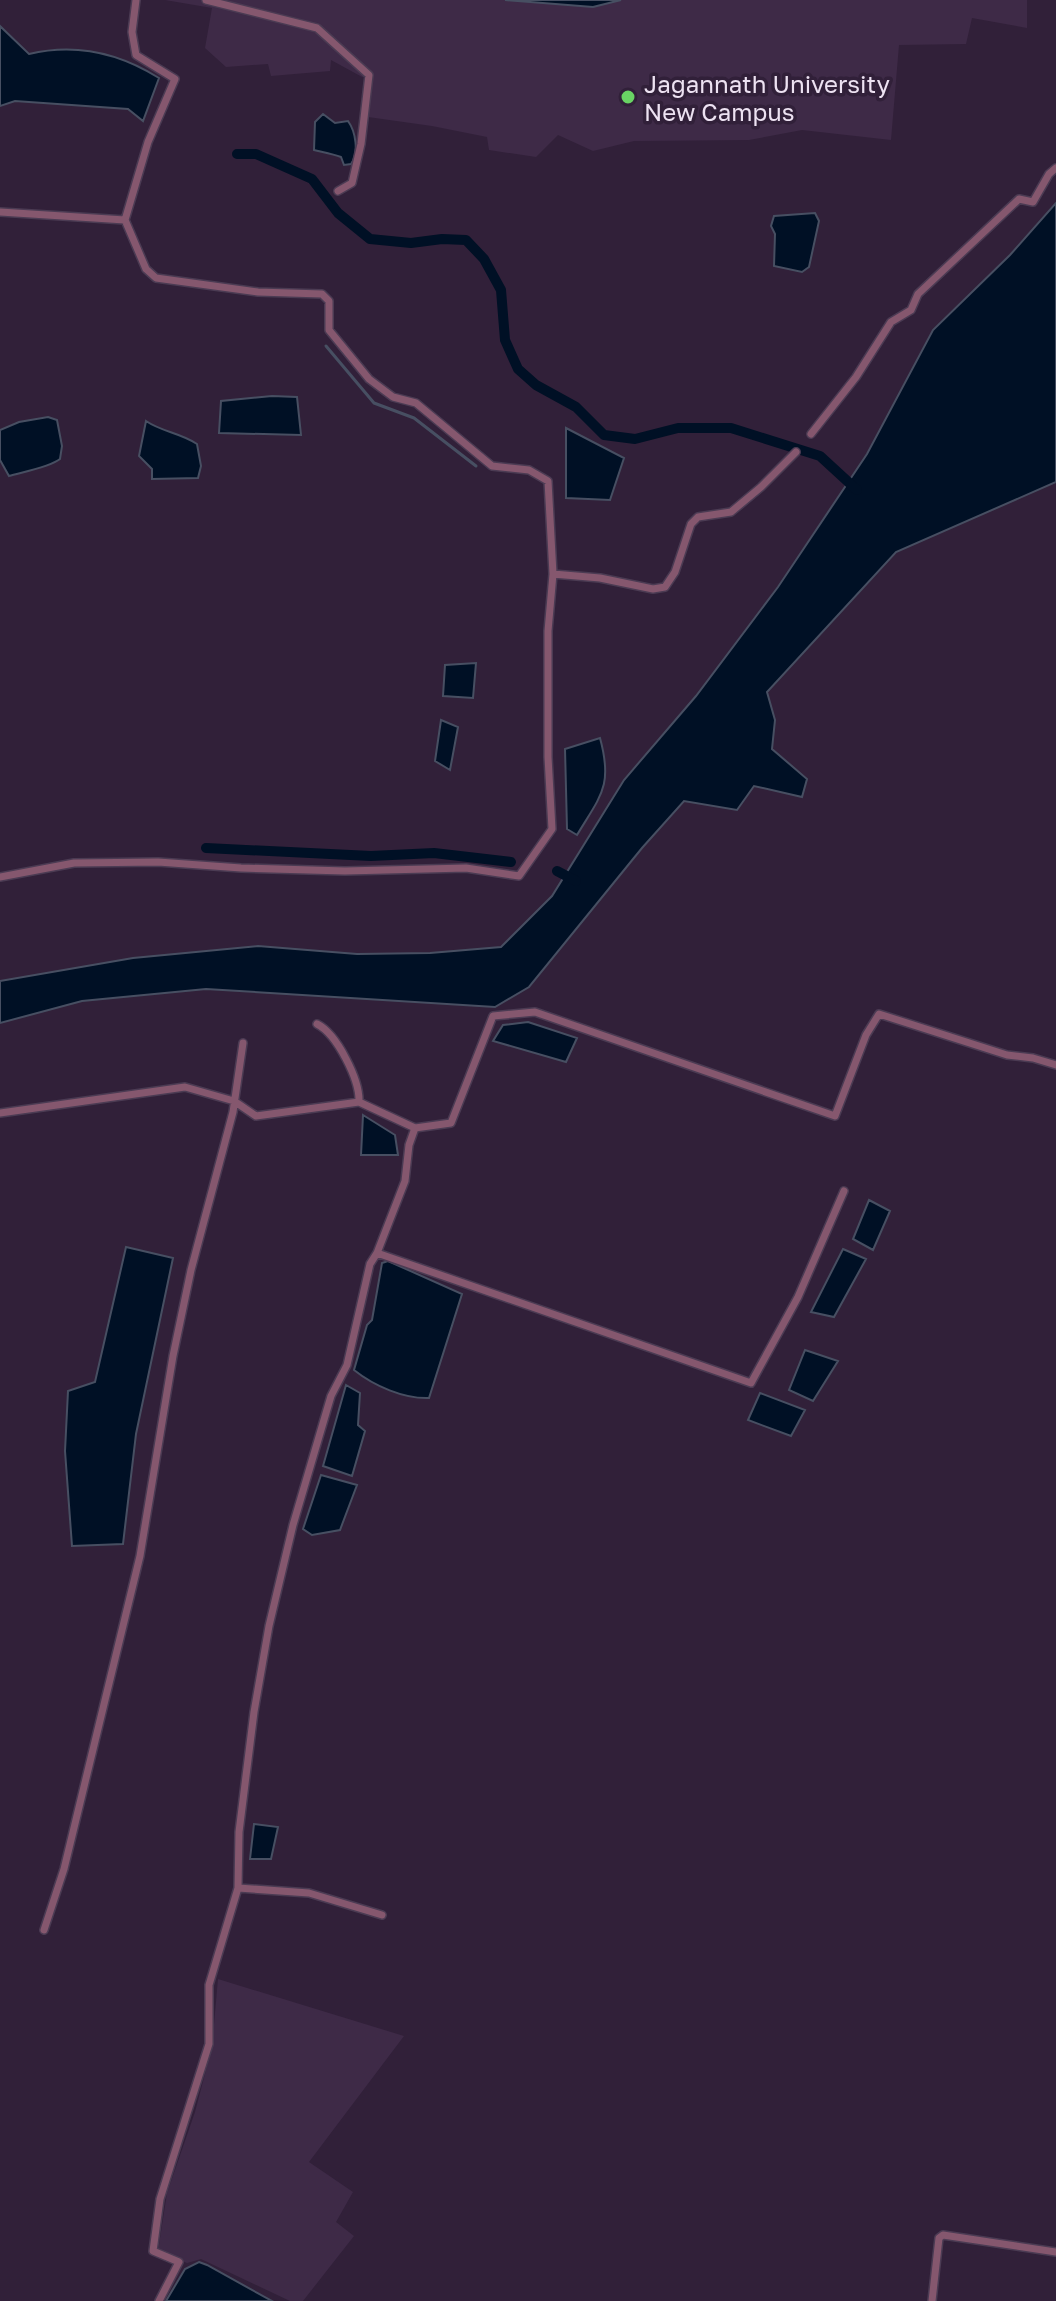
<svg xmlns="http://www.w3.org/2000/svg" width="1056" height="2301" font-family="'Golos Text',sans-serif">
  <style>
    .built { fill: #3e2a47 }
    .water { fill: #001025; stroke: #474f62; stroke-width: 2 }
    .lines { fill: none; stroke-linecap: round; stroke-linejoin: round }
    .stream { stroke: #474f62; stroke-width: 3 }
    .canal { stroke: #001025; stroke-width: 10 }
    .minor-casing { stroke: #4b3b53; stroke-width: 10 }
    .minor { stroke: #85576e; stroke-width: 7 }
    .poi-dot { fill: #69d364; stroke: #312039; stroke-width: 3 }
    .labels { text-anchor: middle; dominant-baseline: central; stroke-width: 7; stroke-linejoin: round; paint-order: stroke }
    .poi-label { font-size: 24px; fill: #ede2f2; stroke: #312039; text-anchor: start }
  </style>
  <rect width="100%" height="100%" fill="#312039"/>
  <!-- built -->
  <path class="built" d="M165 0H1027V28L972 18 966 44 899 45 891 140 802 130 749 140 634 141 593 151 558 135 536 157 489 150 487 137 432 126 361 116 364 78 331 60 330 71 271 76 268 64 226 67 205 48 212 8Z
    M218 1979 404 2036 309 2162 353 2192 336 2222 354 2236 303 2301H290L201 2259 187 2263 158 2251 167 2193 195 2112 212 2047Z"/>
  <!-- water -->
  <path class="water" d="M505 0H621L593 7Z
    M0 26 29 54C75 43 119 53 159 78L143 121 128 109 15 101 0 106Z
    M323 114 335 123 348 121C356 132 359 153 351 164L344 165 341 157C333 154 322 152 314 150L315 122Z
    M1056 203V482L896 552 767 692 775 720 772 749 807 779 802 797 754 786 737 810 684 801 642 848 529 987 495 1007 206 989 82 1001 0 1023V981L133 958 258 946 357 954 430 953 501 947 552 896 624 780 696 696 778 587 867 454 933 330 1010 255Z
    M815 213 819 221 809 267 802 272 774 266 775 234 771 226 774 216Z
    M272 396 297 397 301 435 219 433 221 401Z
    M48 417 57 420 62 446 60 459C50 467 23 472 9 476L0 460V430L19 422Z
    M146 421C162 432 181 433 197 444L201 466 198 478 152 479V469L139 456Z
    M566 428 624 458 610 500 566 498Z
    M476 663 473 698 443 696 445 665Z
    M441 720 458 727 450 770 435 761Z
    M600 738C613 786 601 795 577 835L567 829 565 749Z
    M528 1022 577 1038 566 1062 493 1041 503 1025Z
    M363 1115 395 1135 398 1155H361Z
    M869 1200 890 1211 873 1250 853 1239Z
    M126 1247 173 1258 136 1434 123 1544 72 1546 65 1451 68 1391 95 1382Z
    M843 1249 866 1259 834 1317 811 1312Z
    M388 1261 462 1294 429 1398C404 1399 374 1386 354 1370L367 1325 372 1320 382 1263Z
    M805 1350 838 1361 813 1401 789 1390Z
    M346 1385 360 1393 358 1425 365 1431 352 1476 323 1466Z
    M760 1393 805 1410 791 1436 748 1420Z
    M321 1475 357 1485 340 1530 312 1535 303 1529Z
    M254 1824 278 1827 271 1859H250Z
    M199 2262 207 2265 272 2301H166L185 2269Z"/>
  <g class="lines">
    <!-- stream -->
    <path class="stream" d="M326 346 374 403 414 418 476 466"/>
    <!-- canal -->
    <path class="canal" d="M237 154H256L312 179 338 213 370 239 411 243 442 239 466 240 484 259 501 290 505 340 518 369 536 385 576 407 604 435 635 439 678 428H731L820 456 857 490
      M206 848 371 856 434 853 511 862
      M557 871 576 881"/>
    <!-- minor casing -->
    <g class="minor-casing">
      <path id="minor" d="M206 0 317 28 369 75 361 144 352 183 338 191
        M0 212 125 220
        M811 434 856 377 891 322 911 310 918 294 1019 199 1033 202 1049 174 1056 168
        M553 574 600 578 653 589 665 587 675 572 691 524 698 517 731 512 761 487 796 452
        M0 877 74 863 158 862 241 868 345 871 466 868 519 876 552 829 548 757V631L553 574 548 481 529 470 492 466 416 403 393 397 369 379 329 330V301L322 294 258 292 156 278 146 269 125 220 148 142 175 79 136 55 132 32 136 0
        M317 1024C337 1034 360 1080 359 1102
        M0 1113 185 1087 234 1101 256 1116 359 1102 415 1128 451 1123 493 1016 535 1012 835 1116 866 1035 879 1014 1007 1055 1033 1058 1056 1065
        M377 1253 751 1383 798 1297 844 1191
        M238 1888 309 1893 382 1915
        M44 1930 64 1869 140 1556 173 1356 191 1270 233 1112 243 1043
        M159 2301 179 2262 153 2251 160 2199 209 2044V1985L238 1888 239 1832 254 1712 269 1626 293 1525 331 1396 347 1365 370 1264 377 1253 405 1181 409 1145 415 1128
        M932 2301 939 2238 943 2235 1056 2252"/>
    </g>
    <!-- minor -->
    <use href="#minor" class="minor"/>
  </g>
  <!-- markers -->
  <circle class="poi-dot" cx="628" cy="97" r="8"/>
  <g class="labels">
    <!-- poi labels -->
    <g class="poi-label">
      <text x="644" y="83">Jagannath University<tspan x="644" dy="28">New Campus</tspan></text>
    </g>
  </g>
</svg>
